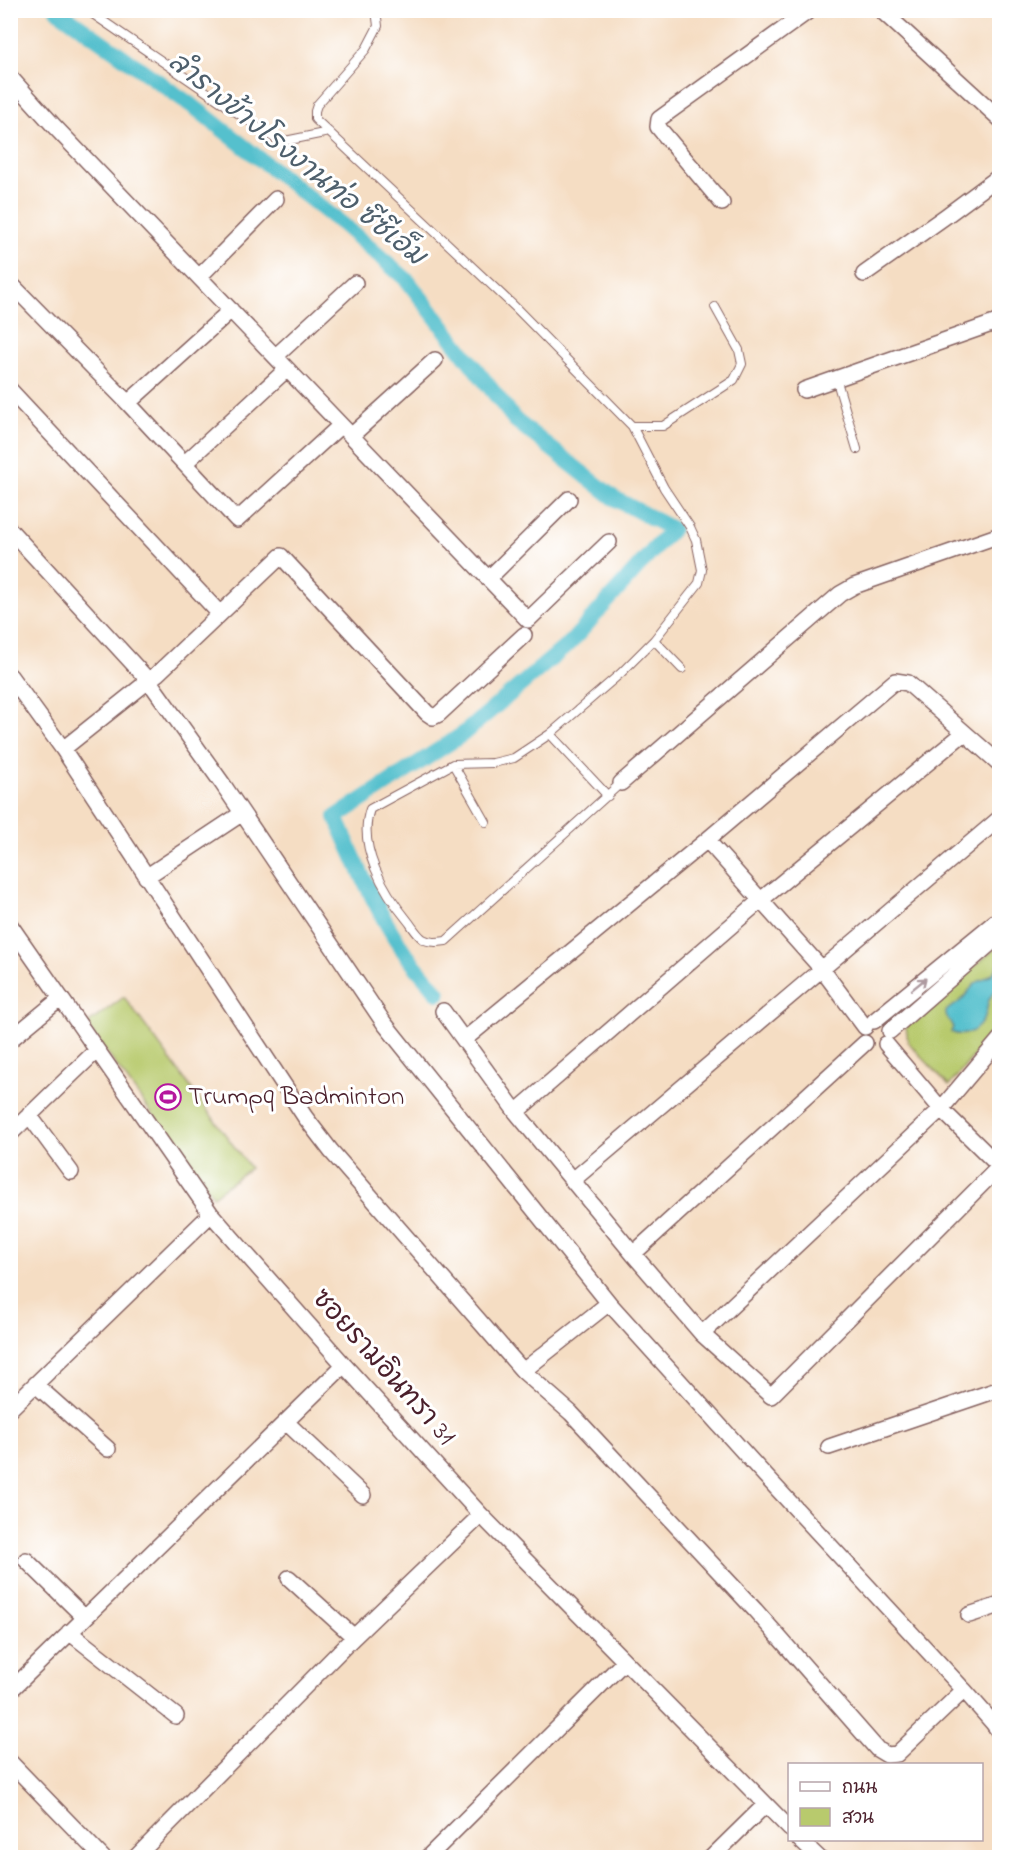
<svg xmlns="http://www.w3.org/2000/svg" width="1010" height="1868" font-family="'Indie Flower','Playpen Sans Thai',sans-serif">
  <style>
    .green { fill: #b8ca6d; stroke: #81744c; stroke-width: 1.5 }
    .water { fill: #54c0cd; stroke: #4f707c; stroke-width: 1.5 }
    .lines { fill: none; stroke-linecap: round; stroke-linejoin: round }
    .canal { stroke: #54c0cd; stroke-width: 16 }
    .service-casing { stroke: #866260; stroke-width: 10 }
    .minor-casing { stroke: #866260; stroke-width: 18 }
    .service { stroke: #fff; stroke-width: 8 }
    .minor { stroke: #fff; stroke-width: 15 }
    .oneway { stroke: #ae9aa0 }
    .labels { text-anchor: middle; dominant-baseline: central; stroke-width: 6; stroke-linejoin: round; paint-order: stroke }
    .poi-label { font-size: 27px; fill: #4a1f2b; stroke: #fff; text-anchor: start }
    .street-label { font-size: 27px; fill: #4a1f2b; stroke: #fff }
    .water-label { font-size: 28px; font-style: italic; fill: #4e5f6c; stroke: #fff }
  </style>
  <rect width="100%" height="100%" fill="#fff"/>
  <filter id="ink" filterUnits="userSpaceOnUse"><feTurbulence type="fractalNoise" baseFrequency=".0167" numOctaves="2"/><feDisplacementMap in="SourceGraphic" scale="12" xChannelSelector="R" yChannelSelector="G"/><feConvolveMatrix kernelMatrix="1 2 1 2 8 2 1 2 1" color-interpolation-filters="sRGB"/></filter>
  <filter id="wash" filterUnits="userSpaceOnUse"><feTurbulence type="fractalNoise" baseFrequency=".008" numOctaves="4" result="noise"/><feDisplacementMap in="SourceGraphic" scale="24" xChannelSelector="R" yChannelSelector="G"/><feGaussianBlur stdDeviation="1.35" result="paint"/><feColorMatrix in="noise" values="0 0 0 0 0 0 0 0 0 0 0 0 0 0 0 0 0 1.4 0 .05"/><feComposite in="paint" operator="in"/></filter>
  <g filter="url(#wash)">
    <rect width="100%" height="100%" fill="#f5ddc3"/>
    <!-- green -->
    <path class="green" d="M999 945V1025L949 1086 908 1042 906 1026Z
      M124 997 250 1168 213 1196 86 1025Z"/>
    <!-- water -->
    <path class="water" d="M999 963V987C996 990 992 993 990 998 986 1004 988 1010 985 1016 979 1030 965 1039 951 1032L953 1027C940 1008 946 1012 959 1002 965 998 969 989 975 984 985 976 995 977 999 963Z"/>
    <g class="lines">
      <!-- canal -->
      <path class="canal" d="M57 10 198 110 342 224 407 280 515 420 614 498 672 529 571 642 463 734 336 817C356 862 375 909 403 950 413 965 427 979 438 993"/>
    </g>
  </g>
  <g filter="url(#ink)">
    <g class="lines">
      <!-- service casing -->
      <g class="service-casing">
        <path id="service" d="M87 10 274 138 285 141 329 132
          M376 10 378 26 366 49 317 105 315 111V119L515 307 632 426H663L734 380 742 364 739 350 715 307
          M836 378 857 449
          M654 640 682 669
          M550 734 608 796
          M453 764 486 822
          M621 783 446 941C438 942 430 943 423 939 417 935 412 926 408 921 384 892 357 847 370 809L453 764 493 763 514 758 550 734 621 673 654 640 699 583 702 570 696 540 690 527 664 488 632 426"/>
      </g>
      <!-- minor casing -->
      <g class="minor-casing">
        <path id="minor" d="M881 10 1000 119
          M10 77 54 126 528 620 609 542
          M722 203 658 127 659 119 810 10
          M864 274 946 216 1000 176
          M199 277 276 199
          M10 283 128 403 237 520 341 425
          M276 356 355 283
          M10 390 220 614
          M804 390 1000 321
          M128 403 231 310
          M351 436 435 360
          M185 463 287 369
          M10 530 149 681 222 783 384 1023 609 1303 759 1469 964 1690 993 1723 1000 1733
          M488 579 569 499
          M10 676 63 749 305 1117 331 1151 523 1371 571 1413 755 1610 877 1749 887 1755 897 1754 964 1690
          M63 749 157 674 281 556 427 713 433 717 439 714 524 635
          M621 783 840 594 854 586 1000 535
          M707 840 821 968 865 1027
          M146 877 241 814
          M10 925 211 1214 344 1365 481 1515 790 1829
          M443 1011 516 1112 633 1254 702 1334 771 1396 1000 1166
          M874 1021 1000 918
          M890 1031 1000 935
          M465 1039 707 840 895 681 908 683 1000 764
          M10 1040 61 998
          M886 1044 941 1109 999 1166
          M516 1112 762 899 964 733
          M29 1115 71 1172
          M10 1134 97 1050
          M573 1180 1000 818
          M633 1254 865 1043
          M702 1334 941 1109 1000 1039
          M523 1371 609 1303
          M37 1386 108 1449
          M10 1409 211 1214
          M286 1422 363 1495
          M829 1447 1000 1389
          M26 1560 84 1617
          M289 1578 354 1637
          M969 1615 1000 1605
          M69 1632 176 1716
          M10 1691 344 1365
          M10 1762 103 1858
          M800 1840 819 1858
          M135 1858 354 1637 481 1515
          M427 1858 624 1662
          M711 1858 765 1805"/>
      </g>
      <!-- service -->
      <use href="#service" class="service"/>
      <!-- minor -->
      <use href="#minor" class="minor"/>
    </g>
    <!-- one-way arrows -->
    <defs><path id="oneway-shaft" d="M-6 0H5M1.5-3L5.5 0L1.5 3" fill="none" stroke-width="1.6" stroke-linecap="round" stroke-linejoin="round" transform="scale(1.5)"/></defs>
    <use class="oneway" href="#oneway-shaft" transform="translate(919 984) rotate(-39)"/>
  </g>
  <!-- icons -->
  <defs>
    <g id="stadium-ring" transform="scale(1.35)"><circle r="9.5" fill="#fff" stroke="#b5179e" stroke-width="1.5"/><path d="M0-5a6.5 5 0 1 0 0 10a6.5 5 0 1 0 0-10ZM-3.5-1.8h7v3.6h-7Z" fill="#b5179e"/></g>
  </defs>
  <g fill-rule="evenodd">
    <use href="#stadium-ring" x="168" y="1097"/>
  </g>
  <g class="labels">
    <!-- poi labels -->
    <g class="poi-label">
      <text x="188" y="1097">Trumpq Badminton</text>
    </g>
    <!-- street labels -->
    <g class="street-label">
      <text transform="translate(383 1368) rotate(48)">ซอยรามอินทรา 31</text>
    </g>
    <!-- water labels -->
    <g class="water-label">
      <text transform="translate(296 160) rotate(39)">ลำรางข้างโรงงานท่อ ซีซีเอ็ม</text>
    </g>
  </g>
  <!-- margin -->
  <rect width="1010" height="1868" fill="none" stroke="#fff" stroke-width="36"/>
  <!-- legend -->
  <rect x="788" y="1763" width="195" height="78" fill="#ffffff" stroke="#b7a5aa" stroke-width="1.5"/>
  <rect x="800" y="1782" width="30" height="9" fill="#ffffff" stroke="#b7a5aa" stroke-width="1.5"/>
  <text x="842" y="1793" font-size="18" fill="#4a1f2b">ถนน</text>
  <rect x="800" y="1808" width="30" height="18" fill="#b8ca6d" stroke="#b7a5aa" stroke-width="1.5"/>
  <text x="842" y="1823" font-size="18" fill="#4a1f2b">สวน</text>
</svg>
